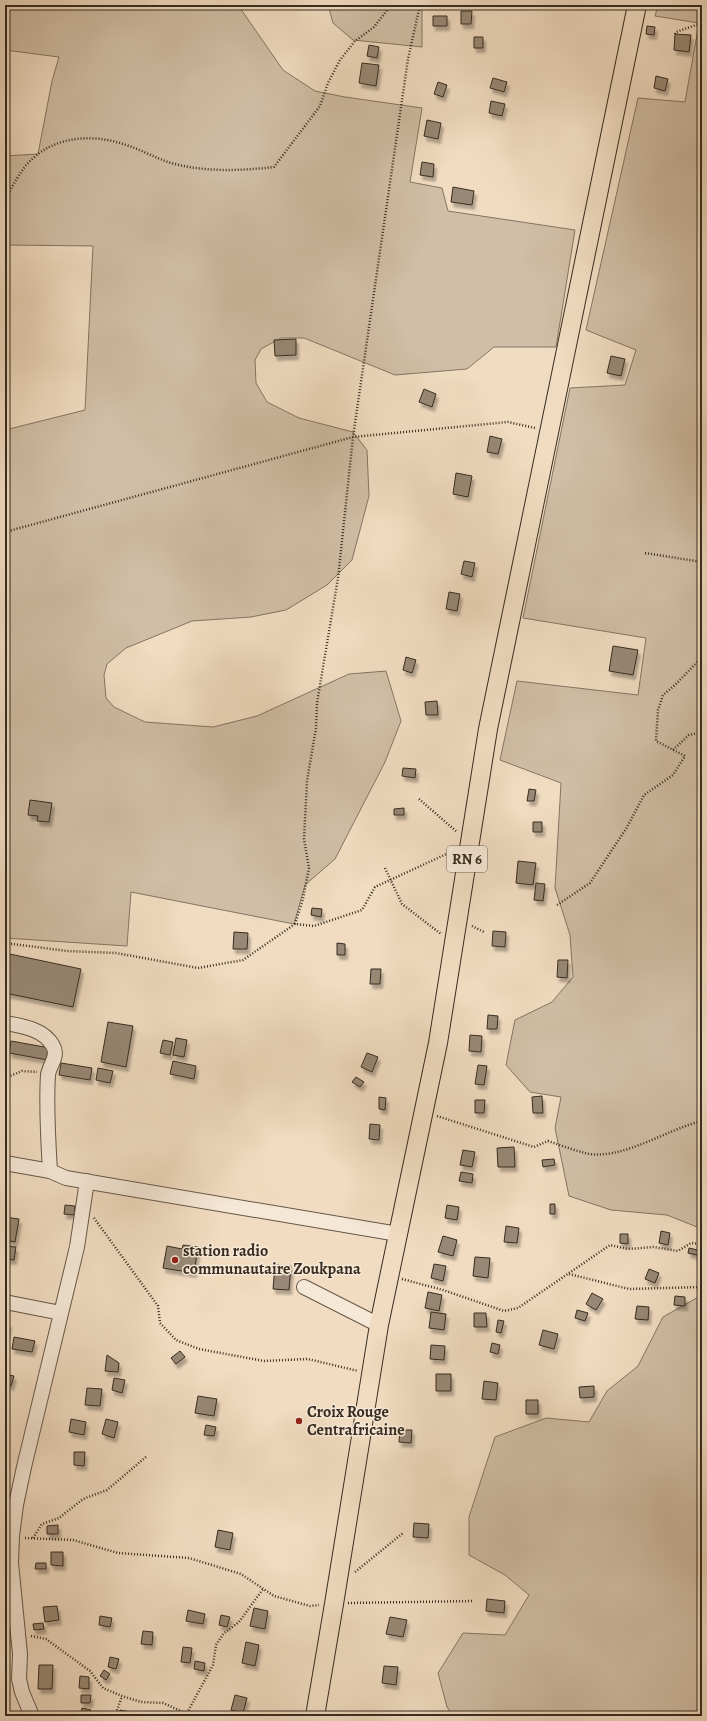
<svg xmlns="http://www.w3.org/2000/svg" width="707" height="1721" font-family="Alegreya,serif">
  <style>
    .green { fill: #d1bea6; stroke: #847563 }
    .building { fill: #988874; stroke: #372c20; filter: url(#shadow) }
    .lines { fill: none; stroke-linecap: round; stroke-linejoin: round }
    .minor-casing { stroke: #665848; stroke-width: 16 }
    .major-casing { stroke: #372c20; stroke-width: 20 }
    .path { stroke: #372c20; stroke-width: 2.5; stroke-dasharray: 1 2; stroke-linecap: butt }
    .minor { stroke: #f6e8d7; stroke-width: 14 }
    .major { stroke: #f1dcc1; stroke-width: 18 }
    .poi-dot { fill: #8f2418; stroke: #f6e8d7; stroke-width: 1.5 }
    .labels { text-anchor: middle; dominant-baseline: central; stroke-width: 3; stroke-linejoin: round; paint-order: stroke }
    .shield { fill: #f6e8d7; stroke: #706457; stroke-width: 1 }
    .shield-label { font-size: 15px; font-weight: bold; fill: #372c20 }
    .poi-label { font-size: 16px; font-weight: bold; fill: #372c20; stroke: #f6e8d7; text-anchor: start }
  </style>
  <defs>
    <filter id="shadow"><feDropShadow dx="2.5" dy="4.5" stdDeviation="1" flood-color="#0004"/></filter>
  </defs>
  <rect width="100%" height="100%" fill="#f1dcc1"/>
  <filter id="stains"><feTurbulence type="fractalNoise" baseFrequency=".005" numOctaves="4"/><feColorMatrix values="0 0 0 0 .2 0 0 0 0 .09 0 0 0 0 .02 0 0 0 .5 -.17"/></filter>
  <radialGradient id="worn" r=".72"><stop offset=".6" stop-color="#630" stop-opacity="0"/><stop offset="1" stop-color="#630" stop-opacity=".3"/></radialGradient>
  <!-- green -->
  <path class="green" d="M8 5H238L283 70 315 91 345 97 422 108 410 182 442 188 448 211 575 230 556 347H494L467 369 395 375 304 338H281L261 349 255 360 256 383 267 402 299 418 353 432 367 450 369 496 352 560 327 585 286 610 251 617 192 621 126 648 107 664 104 675 106 698 114 707 145 722 213 727 257 716 349 674 386 671 401 721 385 762 335 859 305 885 294 924 131 892 127 946 5 938V430L85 410 93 246 5 245V156L38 154 52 81 59 57 5 50Z
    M328 5H422V47L353 40 333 23Z
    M658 5H702V1229L667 1215 611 1210 569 1196 555 1128 561 1097 530 1092 506 1065 515 1020 552 1002 573 977 570 935 555 888 561 783 500 760 517 681 638 695 646 638 523 618 570 388 625 385 636 350 586 330 638 98 685 102 699 23 655 16Z
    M702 1295V1716H453L447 1707 438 1673 463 1633 505 1635 529 1595 505 1575 469 1555V1517L495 1437 546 1418 589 1422 607 1391 638 1366 663 1317Z"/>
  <!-- building -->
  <path class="building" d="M461 11H472L471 24H461Z
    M433 16H447V26H433Z
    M647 26 655 27 654 35 646 34Z
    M675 34 691 35 689 52 674 50Z
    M474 37H483V48H474Z
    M369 45 379 47 377 58 367 56Z
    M362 63 379 65 376 86 359 83Z
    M656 76 668 79 665 91 654 88Z
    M493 78 507 82 504 92 490 88Z
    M438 82 447 85 443 97 434 94Z
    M491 101 505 104 502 116 489 113Z
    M427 120 441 123 438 139 424 136Z
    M422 162 434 164 433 177 420 175Z
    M453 187 474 191 472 205 451 202Z
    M296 339V355L275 356 274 340Z
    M611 356 625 359 621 376 607 373Z
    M424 389 436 394 432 407 419 402Z
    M490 436 502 439 498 454 487 452Z
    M456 473 472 476 468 497 453 494Z
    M464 561 475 563 472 577 461 574Z
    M449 592 460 594 457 611 446 609Z
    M613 646 638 650 633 675 609 671Z
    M406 657 416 660 412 673 403 670Z
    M437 701 438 715H426L425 702Z
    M403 768 416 769 415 778 402 776Z
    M529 789 536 790 534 801H527Z
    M30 800 52 803 49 822 37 821 38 816 28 815Z
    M404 808V815H394V809Z
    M533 822H542V832H533Z
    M518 861 536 863 533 885 516 883Z
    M536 883 545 884 543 901 534 900Z
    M312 908 322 909 321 917 311 915Z
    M493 931 506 932 505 947 492 946Z
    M234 932 248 933 247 949H233Z
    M337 943 345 944V955H337Z
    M5 953 81 969 73 1007 5 993Z
    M558 960H568L567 978 557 977Z
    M371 969H381L380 984H370Z
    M488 1015 498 1016 497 1029H487Z
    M108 1022 133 1026 126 1067 101 1062Z
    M470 1035 482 1036 481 1052 469 1051Z
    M176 1038 187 1040 184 1057 173 1055Z
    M163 1040 173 1042 170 1055 160 1053Z
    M11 1041 50 1048 48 1060 9 1053Z
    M367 1053 378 1057 372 1072 361 1067Z
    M173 1061 196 1066 194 1079 170 1074Z
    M61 1063 92 1068 90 1080 59 1075Z
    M478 1065 487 1066 484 1085 475 1084Z
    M98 1068 113 1071 110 1083 96 1080Z
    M356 1077 364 1082 360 1087 352 1082Z
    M542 1096 543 1113H533L532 1097Z
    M379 1097 386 1098 385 1110 379 1109Z
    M475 1100H485L484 1113H475Z
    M370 1124 380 1125 379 1140 369 1139Z
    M514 1147 515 1167H498L497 1148Z
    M463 1150 475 1152 472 1167 460 1165Z
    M554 1159 555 1165 543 1167 542 1160Z
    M461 1172 473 1174 472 1183 459 1181Z
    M550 1204H555V1214H550Z
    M65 1205 75 1206 74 1215 64 1214Z
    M447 1205 459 1207 457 1220 445 1218Z
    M5 1217 19 1219 15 1242 5 1240Z
    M506 1226 519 1228 517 1243 504 1242Z
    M661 1231 670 1233 668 1245 659 1243Z
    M620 1234H628V1244L620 1243Z
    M443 1236 457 1240 453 1256 438 1252Z
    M183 1245 198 1247 194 1273 163 1268 167 1246 182 1249Z
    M5 1246 16 1247 14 1260 5 1259Z
    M689 1248 702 1251 701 1256 688 1253Z
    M475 1257 490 1258 488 1278 473 1276Z
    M434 1264 446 1266 443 1281 431 1278Z
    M275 1265 291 1266 289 1290 273 1289Z
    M649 1269 659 1273 655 1283 645 1279Z
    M428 1292 442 1295 439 1311 425 1308Z
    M592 1293 603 1299 596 1310 586 1304Z
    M675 1296 685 1297V1306L674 1305Z
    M637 1306 649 1307 648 1320 635 1319Z
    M577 1310 588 1313 585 1321 575 1318Z
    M431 1312 446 1314 444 1330 429 1328Z
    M474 1313H486L487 1327H474Z
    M498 1320 504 1321 501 1333 496 1332Z
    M5 1323H9L7 1335H5Z
    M543 1330 558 1334 554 1349 539 1345Z
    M14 1337 35 1341 32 1352 12 1349Z
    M492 1343 500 1345 498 1354 490 1352Z
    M431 1345 445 1346 444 1360 430 1359Z
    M180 1351 185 1357 176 1364 171 1358Z
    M107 1355 119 1363 118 1372 105 1371Z
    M5 1374 14 1376 11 1386 5 1384Z
    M436 1374H451V1391H436Z
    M114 1378 125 1380 122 1393 112 1390Z
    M484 1381 498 1383 496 1400 482 1399Z
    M594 1386V1397L580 1398 579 1387Z
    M87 1388 102 1389 100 1406 85 1405Z
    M198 1396 217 1399 214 1416 195 1413Z
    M526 1400H538V1414H526Z
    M71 1419 86 1422 84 1435 69 1432Z
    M106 1419 118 1422 114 1438 102 1434Z
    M206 1425 216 1427 214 1436 204 1435Z
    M400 1430H412L411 1443 399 1442Z
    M74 1452H85L84 1466 74 1465Z
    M414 1523 429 1524 428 1538 413 1537Z
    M58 1525V1534H47V1526Z
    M218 1530 233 1533 230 1550 215 1547Z
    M51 1552H63V1566L51 1565Z
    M36 1563H46V1569H35Z
    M487 1599 505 1601 504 1613 486 1611Z
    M57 1606 59 1620 45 1622 43 1607Z
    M254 1608 268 1611 265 1629 250 1626Z
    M188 1610 205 1614 203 1624 186 1621Z
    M221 1615 230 1617 227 1627 219 1625Z
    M100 1616 112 1618 110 1627 99 1625Z
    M390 1617 407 1620 403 1637 386 1634Z
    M43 1623 44 1629 34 1630 33 1624Z
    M143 1631 153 1632 152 1645 141 1644Z
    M246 1642 259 1645 255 1666 242 1663Z
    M183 1647 192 1648 190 1663 181 1662Z
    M110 1657 119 1659 116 1669 108 1667Z
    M195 1661 205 1663 204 1671 194 1669Z
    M39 1665H53L52 1689H38Z
    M384 1666 398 1667 396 1685 382 1683Z
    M104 1670 110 1674 106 1680 100 1676Z
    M80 1676 89 1677V1689L79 1688Z
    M81 1695H91L90 1703H81Z
    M235 1695 247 1698 243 1713 231 1710Z
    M82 1708 91 1710 89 1716H80Z
    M120 1710 141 1714V1716H119Z"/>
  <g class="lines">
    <!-- minor casing -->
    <g class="minor-casing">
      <path id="minor" d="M5 1023C22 1026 44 1029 53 1046 59 1056 49 1066 48 1075 46 1107 48 1139 50 1171
        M5 1163 50 1171 66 1178 398 1234
        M304 1287 379 1325
        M5 1302 61 1313
        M32 1716 22 1692 19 1679 20 1654 11 1563 12 1536 16 1505 24 1467 77 1247 87 1181"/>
    </g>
    <!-- major casing -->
    <g class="major-casing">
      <path id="major" d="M315 1716 334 1604 379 1325 438 1043 488 729 637 5"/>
    </g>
    <!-- path -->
    <path class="path" d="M471 7 476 5
      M675 34 676 32 702 23
      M5 199C12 188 19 173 28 163 52 137 90 133 123 144 140 149 155 158 171 163 204 172 240 171 274 167L320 106 328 83 340 60 355 41 374 27 391 5
      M5 532 353 437 508 422 535 428
      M645 553 702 562
      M673 750 689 735 702 732
      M419 799 457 832
      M385 868 402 904 441 934
      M557 905 590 883 626 829 644 795 673 775 685 756 656 741 658 710 663 695 675 685 702 657
      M295 924 303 899 309 868 304 839 307 781 316 728 317 703 338 578 353 437 408 59 420 5
      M472 926 484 932
      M5 943 67 951 116 953 198 968 243 960 295 924 314 926 362 910 375 887 455 850
      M5 1078 22 1071 37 1072
      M437 1116 534 1147 548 1141C560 1145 573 1150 585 1153 620 1162 667 1129 702 1121
      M94 1218 158 1306 160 1323 176 1340 199 1349 264 1361 308 1359 358 1371
      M569 1274 629 1289 702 1287
      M402 1279 443 1290 504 1311 518 1308 610 1245 628 1249 653 1247 678 1251 691 1243 702 1244
      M25 1538 73 1540 118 1553 189 1558 241 1574 274 1596 310 1606 319 1605
      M33 1538 42 1524 59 1518 83 1499 107 1490 147 1456
      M355 1572 403 1533
      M348 1603 474 1601
      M31 1636 46 1639 90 1671 103 1688 122 1696 141 1702 163 1703 192 1716
      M187 1713 213 1665 216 1645 224 1633 239 1622 263 1589
      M115 1716 122 1696"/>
    <!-- minor -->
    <use href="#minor" class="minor"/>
    <!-- major -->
    <use href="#major" class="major"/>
  </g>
  <!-- markers -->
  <g class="poi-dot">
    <circle cx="175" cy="1260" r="4"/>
    <circle cx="299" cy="1421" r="4"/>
  </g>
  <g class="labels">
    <!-- shield labels -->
    <rect class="shield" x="447" y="846" width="40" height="26" rx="3"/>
    <g class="shield-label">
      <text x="467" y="859">RN 6</text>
    </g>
    <!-- poi labels -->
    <g class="poi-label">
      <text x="183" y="1251">station radio<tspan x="183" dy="18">communautaire Zoukpana</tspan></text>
      <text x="307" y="1412">Croix Rouge<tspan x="307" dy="18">Centrafricaine</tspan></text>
    </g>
  </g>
  <!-- margin -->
  <rect width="707" height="1721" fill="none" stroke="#f1dcc1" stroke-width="20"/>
  <rect x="6" y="6" width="695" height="1709" fill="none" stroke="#372c20" stroke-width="2"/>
  <rect x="10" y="10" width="687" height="1701" fill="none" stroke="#372c20"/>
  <rect width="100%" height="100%" filter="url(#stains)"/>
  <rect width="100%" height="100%" fill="url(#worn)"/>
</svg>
